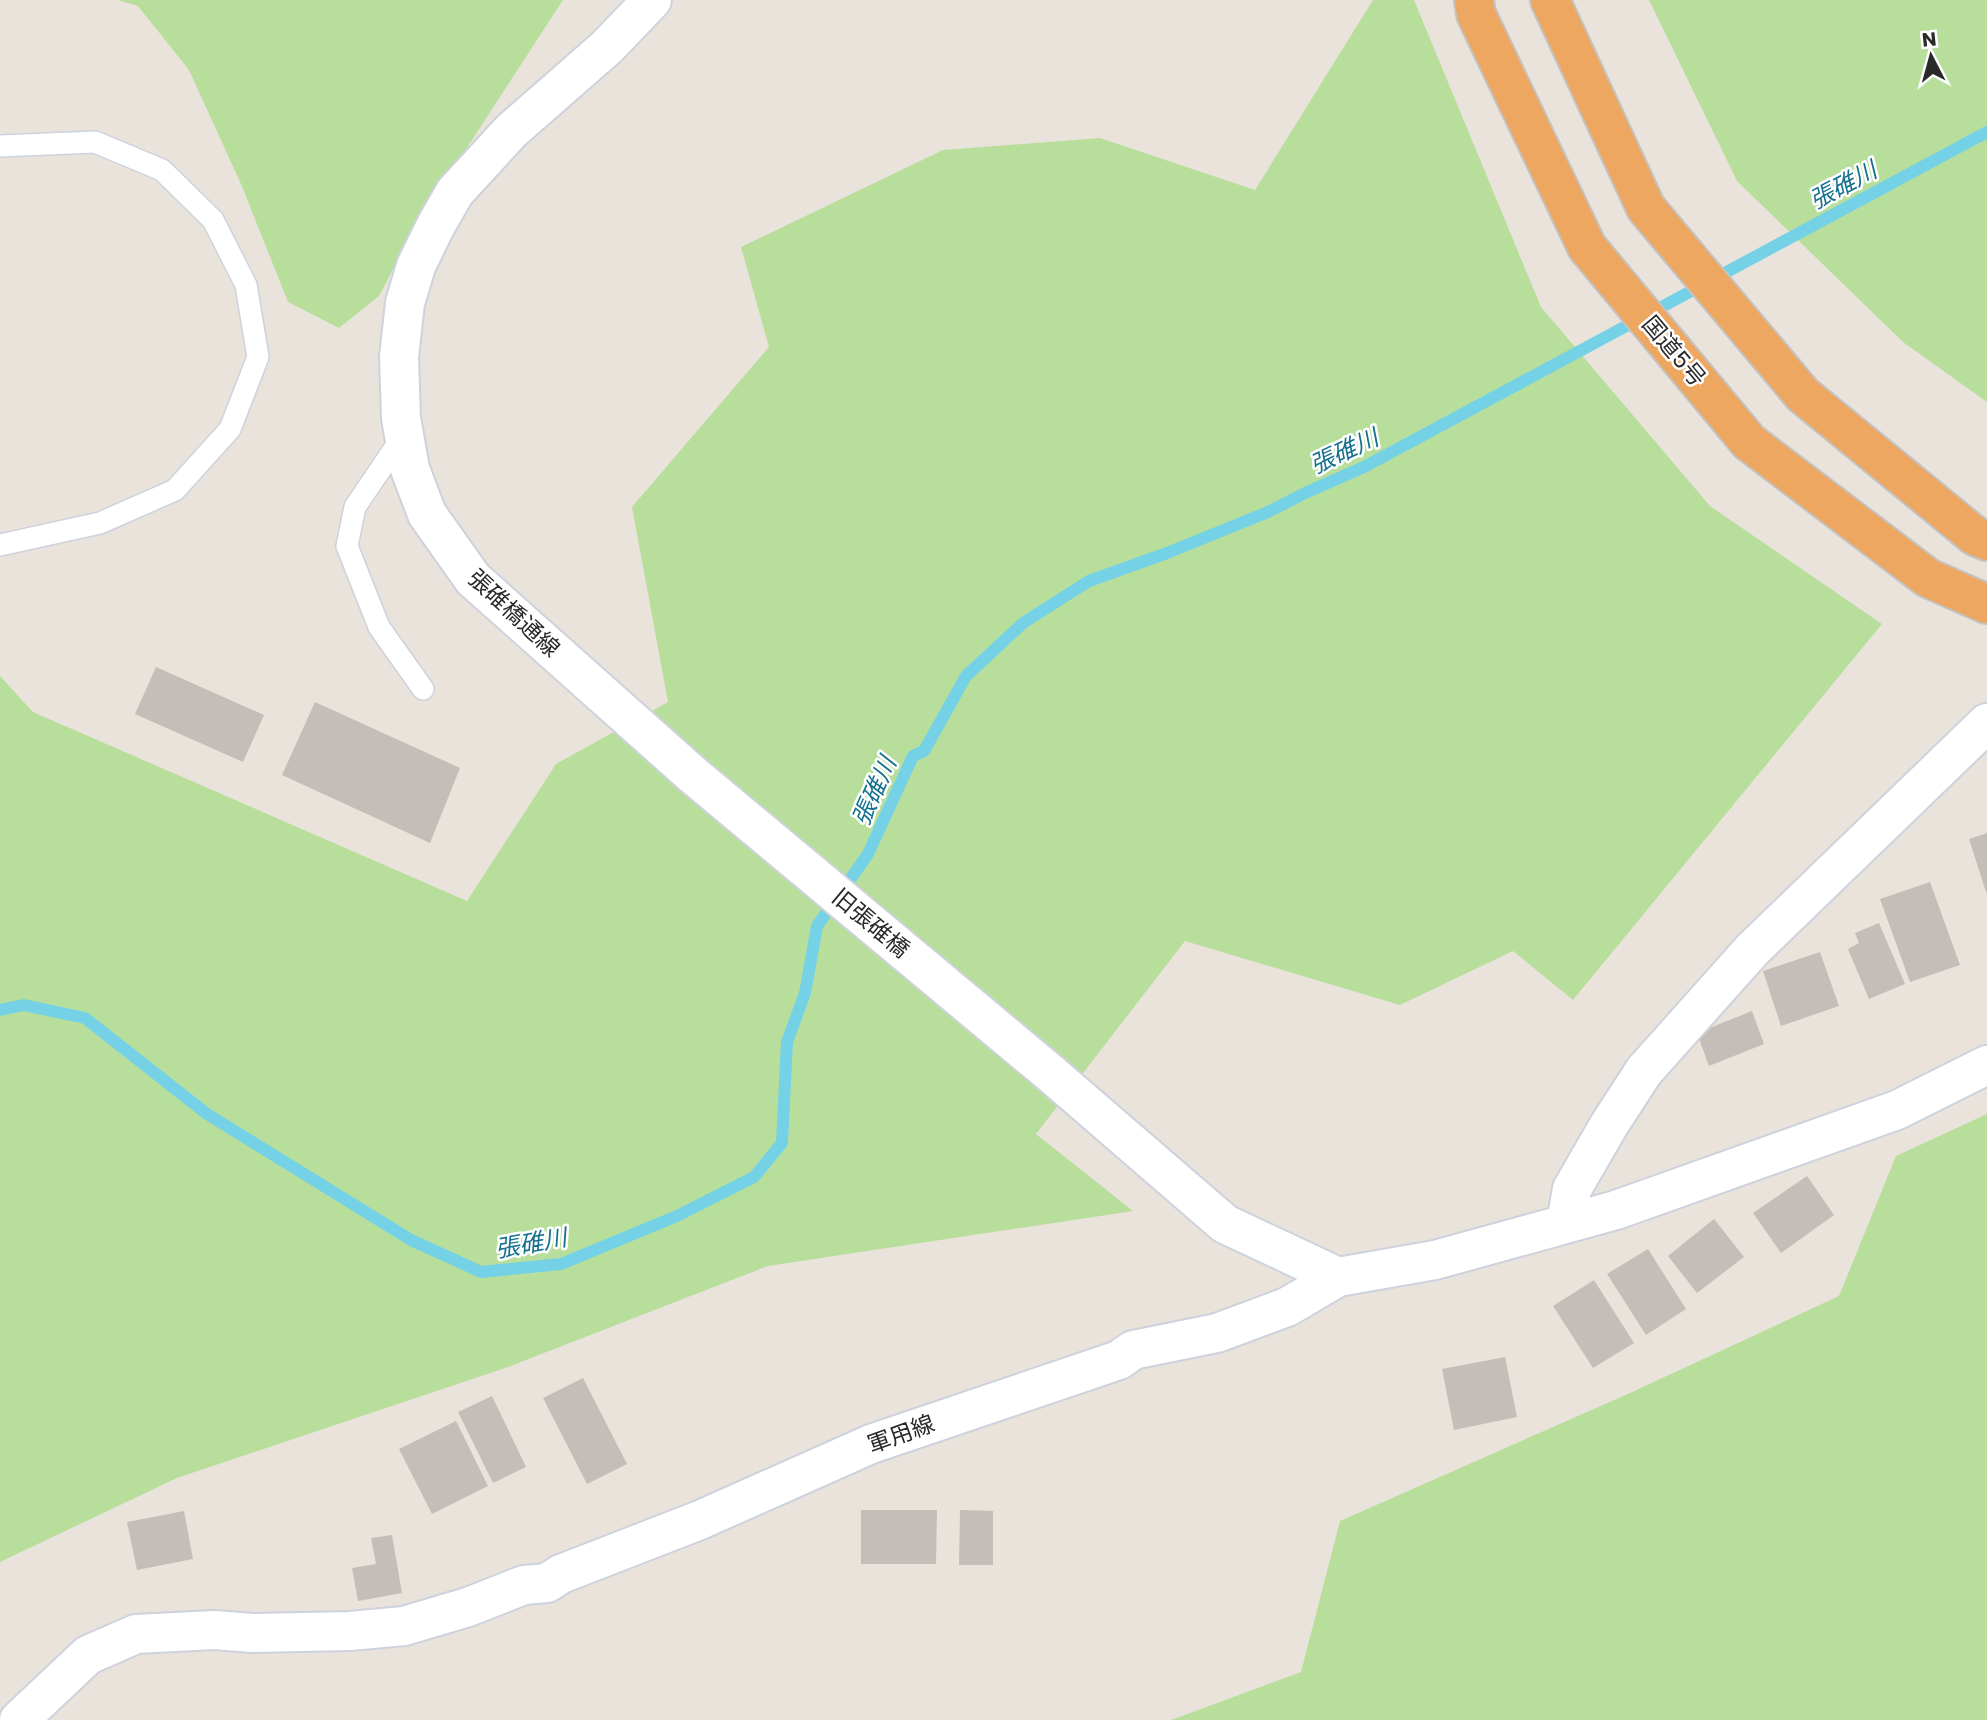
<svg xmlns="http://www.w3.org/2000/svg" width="1987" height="1720" font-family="Poppins,'Noto Sans JP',sans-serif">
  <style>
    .green { fill: #b8de9b }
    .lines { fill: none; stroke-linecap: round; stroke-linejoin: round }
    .stream { stroke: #75d2e6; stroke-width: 12 }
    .building { fill: #c3beb7 }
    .service-casing { stroke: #ced2dd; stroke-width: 24 }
    .minor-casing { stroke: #ced2dd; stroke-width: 42 }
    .trunk-casing { stroke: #c3c3c3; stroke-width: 42 }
    .service { stroke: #fff; stroke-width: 21 }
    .minor { stroke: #fff; stroke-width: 38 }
    .trunk { stroke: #eda760; stroke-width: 38 }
    .labels { text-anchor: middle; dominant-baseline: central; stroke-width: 5; stroke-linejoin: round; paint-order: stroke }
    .street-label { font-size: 23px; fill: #292929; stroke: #fff }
    .water-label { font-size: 24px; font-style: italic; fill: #167190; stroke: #fff }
  </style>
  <rect width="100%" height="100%" fill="#eae3dc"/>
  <!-- green -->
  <path class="green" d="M118 0H563L418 223 379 296 339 328 288 302 241 184 189 70 138 6Z
    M1373 0H1414L1541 307 1710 506 1882 624 1573 1000 1513 951 1400 1005 1185 941 1036 1134 1133 1211 768 1266 508 1367 177 1478 0 1562V676L33 712 467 901 556 764 668 702 632 507 769 347 741 247 943 150 1100 138 1255 190Z
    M1649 0H1987V402L1903 342 1737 181Z
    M1987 1114V1720H1171L1301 1672 1340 1521 1630 1393 1839 1296 1896 1156Z"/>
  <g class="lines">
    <!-- stream -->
    <path class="stream" d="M0 1010 24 1005 85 1018 207 1114 411 1240 481 1272 561 1264 677 1216 754 1177 782 1143 787 1042 805 993 817 926 868 854 913 756 924 751 966 676 1023 623 1089 581 1167 553 1268 512 1305 493 1364 467 1987 132"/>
  </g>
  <!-- building -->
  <path class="building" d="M156 667 264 715 243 762 135 714Z
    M315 702 460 768 430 843 282 775Z
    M1987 833V892H1986L1969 839Z
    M1930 882 1960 965 1910 982 1880 899Z
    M1879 923 1905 984 1869 999 1848 949 1859 943 1855 933Z
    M1820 952 1839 1006 1781 1026 1763 971Z
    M1752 1011 1764 1044 1709 1066 1697 1033Z
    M1807 1176 1834 1215 1781 1253 1753 1213Z
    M1714 1219 1744 1257 1697 1293 1668 1256Z
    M1648 1249 1686 1309 1646 1335 1607 1274Z
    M1594 1280 1634 1343 1593 1368 1553 1306Z
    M1505 1357 1517 1417 1454 1430 1442 1369Z
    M583 1378 627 1464 587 1484 543 1398Z
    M492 1396 526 1467 493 1483 458 1412Z
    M456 1421 488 1486 432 1514 399 1449Z
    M861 1510H937L936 1564H861Z
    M960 1510 993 1511V1565H959Z
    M184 1511 193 1559 137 1570 127 1522Z
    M392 1535 402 1593 358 1601 352 1568 376 1564 371 1538Z"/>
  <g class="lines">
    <!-- service casing -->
    <g class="service-casing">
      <path id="service" d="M0 146 95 142 162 170 213 220 246 285 258 357 230 429 175 490 100 523 0 545
        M403 436 355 507 347 546 379 627 423 689"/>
    </g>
    <!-- minor casing -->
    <g class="minor-casing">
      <path id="minor" d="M652 0 607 47 511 131 455 192 436 225 416 266 405 303 399 357 401 418 410 469 427 514 473 579 693 775 1049 1072 1225 1224 1338 1277 1435 1260 1616 1210 1897 1110 1987 1065
        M1566 1223 1572 1189 1609 1125 1644 1071 1752 950 1987 723
        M19 1720 88 1655 136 1634 214 1630 253 1633 350 1631 404 1626 468 1607 524 1585 547 1583 561 1574 700 1520 871 1444 1119 1360 1133 1350 1217 1333 1287 1307 1338 1277"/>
    </g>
    <!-- trunk casing -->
    <g class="trunk-casing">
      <path id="trunk" d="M1474 0 1476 14 1587 247 1749 442 1928 578 1987 604
        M1550 0 1646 208 1803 395 1975 536 1987 541"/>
    </g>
    <!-- service -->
    <use href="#service" class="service"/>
    <!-- minor -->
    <use href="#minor" class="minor"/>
    <!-- trunk -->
    <use href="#trunk" class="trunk"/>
  </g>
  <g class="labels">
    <!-- street labels -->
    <g class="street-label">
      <text transform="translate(1674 351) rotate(50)">国道5号</text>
      <text transform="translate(514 613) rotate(43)">張碓橋通線</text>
      <text transform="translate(871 923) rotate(40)">旧張碓橋</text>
      <text transform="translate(901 1434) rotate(-20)">軍用線</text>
    </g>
    <!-- water labels -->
    <g class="water-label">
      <text transform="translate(1843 185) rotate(-28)">張碓川</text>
      <text transform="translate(1344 451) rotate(-25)">張碓川</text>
      <text transform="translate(874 791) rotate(-66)">張碓川</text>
      <text transform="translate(531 1243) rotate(-10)">張碓川</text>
    </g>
  </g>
  <!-- north arrow -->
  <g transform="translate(1931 56) rotate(354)" stroke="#ffffff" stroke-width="5" paint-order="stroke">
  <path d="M0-5L12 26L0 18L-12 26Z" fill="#292929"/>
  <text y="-10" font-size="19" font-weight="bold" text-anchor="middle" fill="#292929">N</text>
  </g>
</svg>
